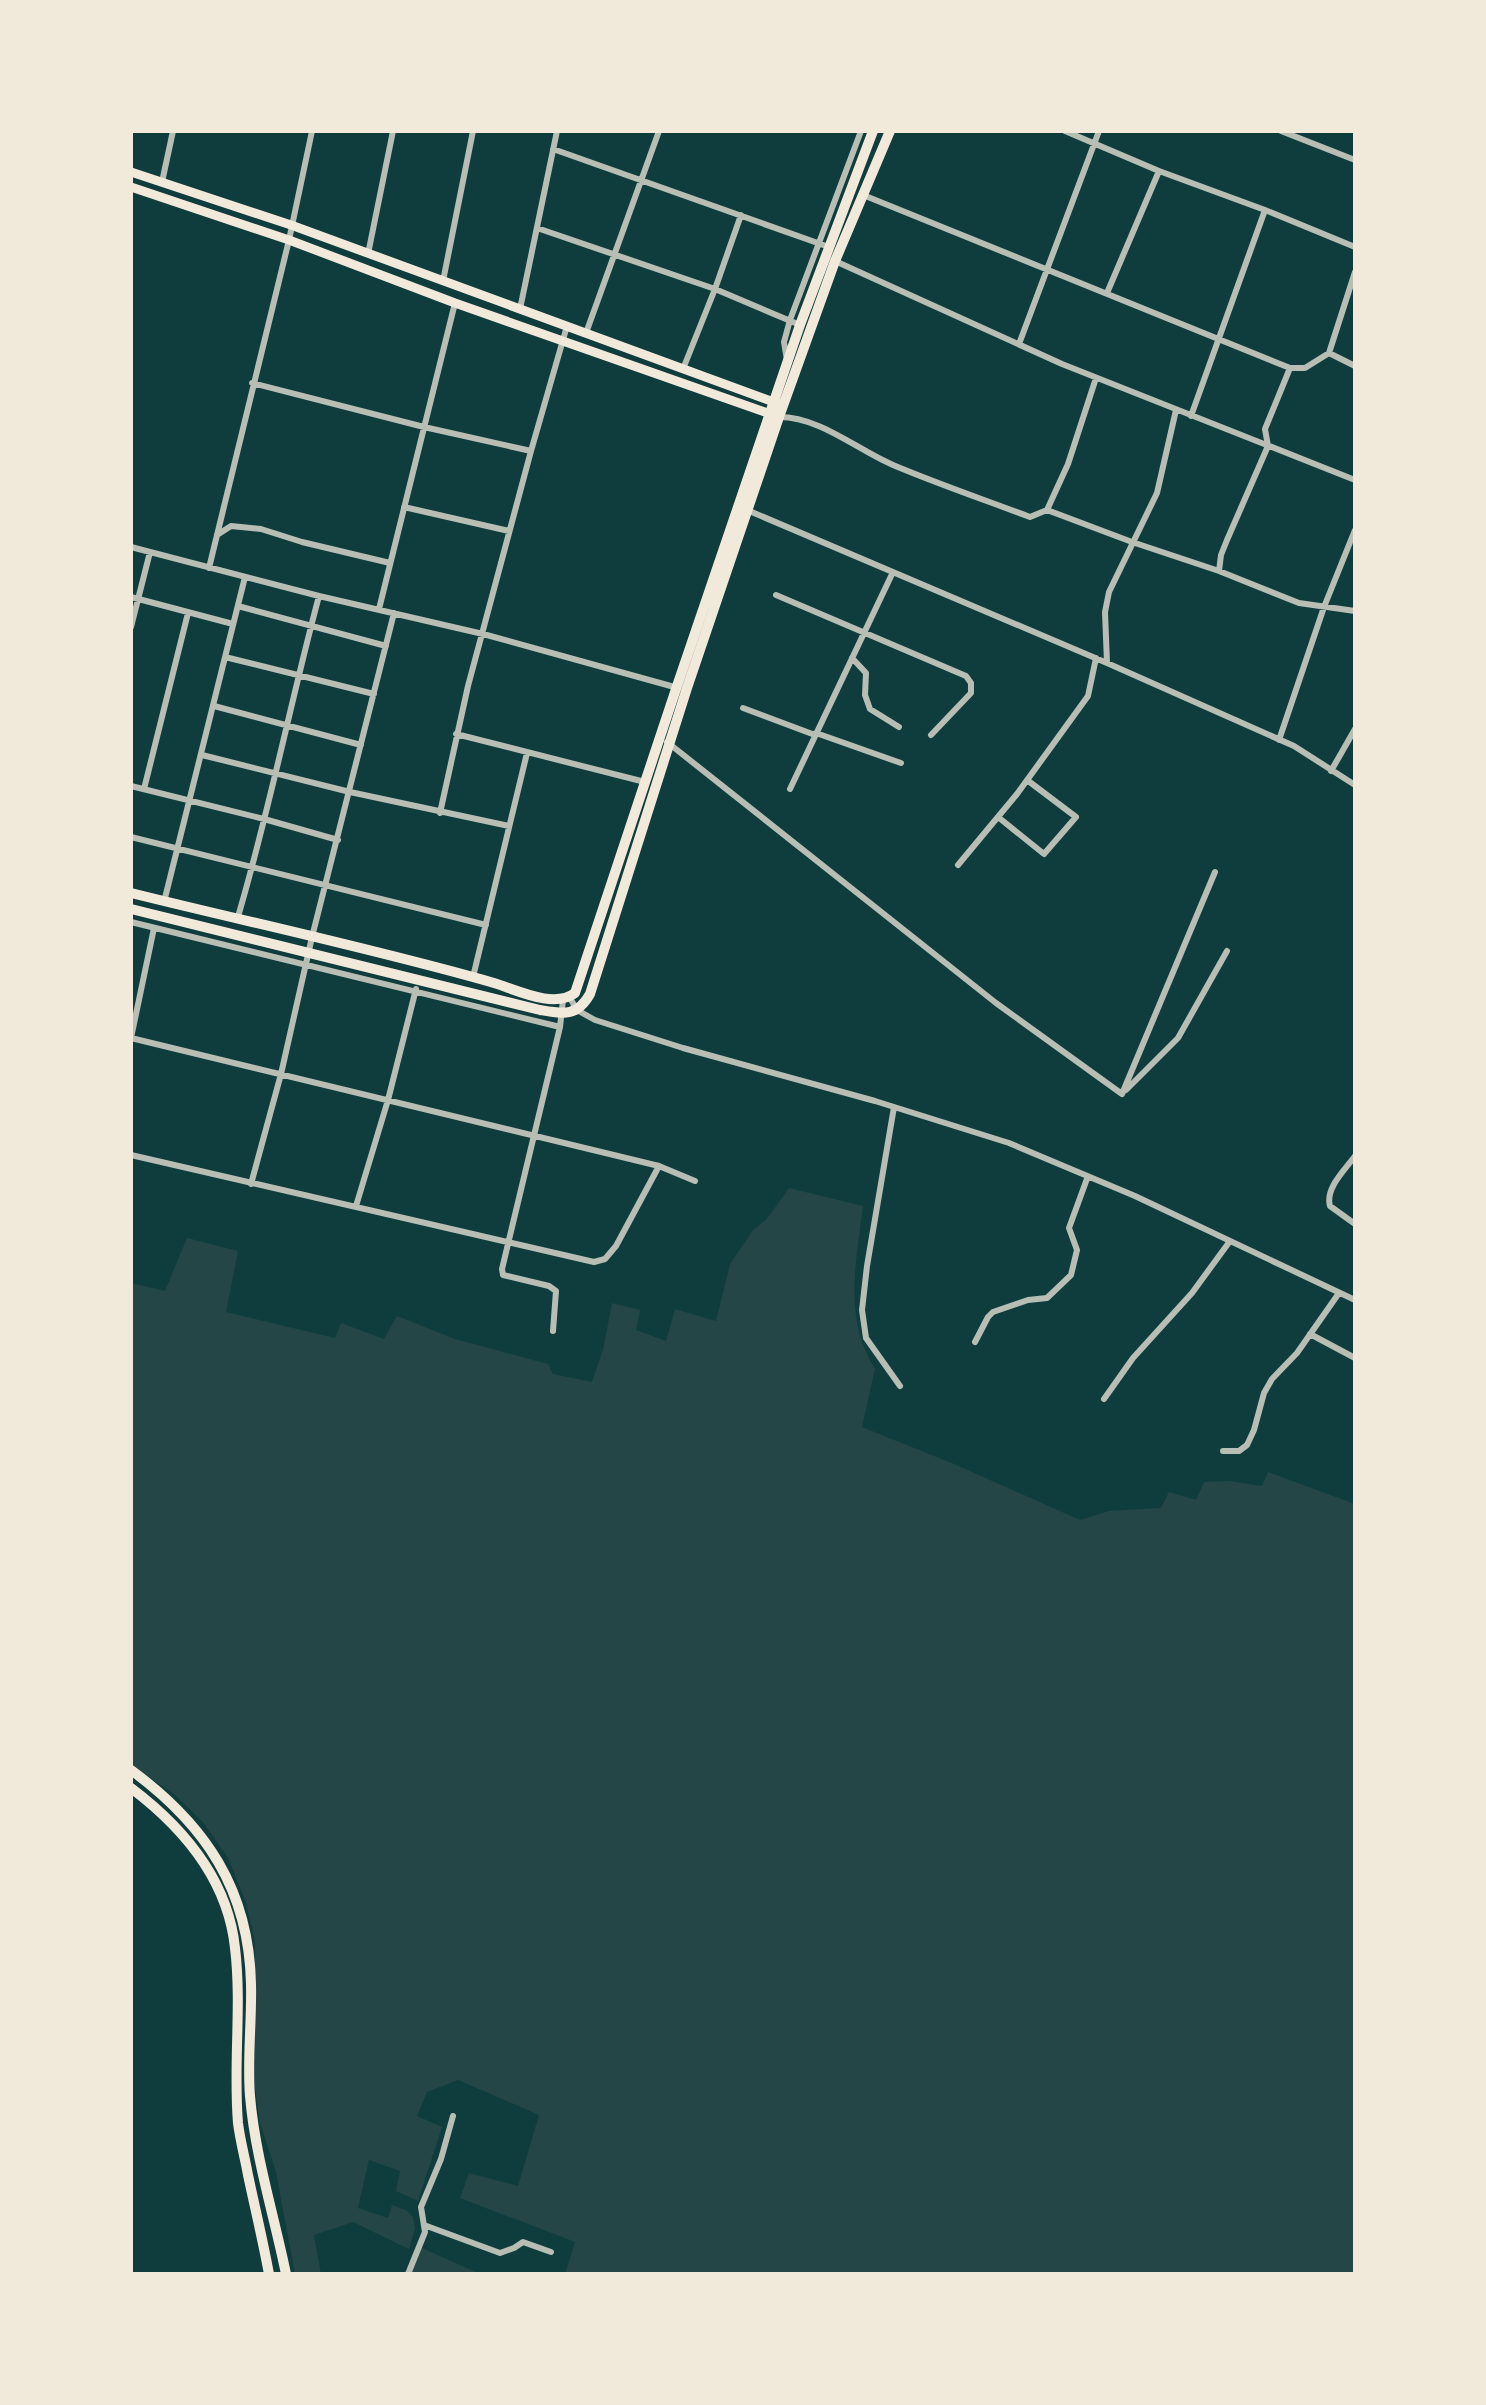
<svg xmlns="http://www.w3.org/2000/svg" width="1486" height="2405" font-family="Karla,sans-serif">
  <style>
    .green { fill: #244646 }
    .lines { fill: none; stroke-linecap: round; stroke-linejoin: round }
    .minor { stroke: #b8beb3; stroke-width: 6 }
    .secondary { stroke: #f1e9da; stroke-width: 9 }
    .primary { stroke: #f1e9da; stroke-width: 10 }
    .trunk { stroke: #f1e9da; stroke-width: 10 }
  </style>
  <rect width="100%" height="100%" fill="#0f3d3e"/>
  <!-- green -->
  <path class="green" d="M789 1188 863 1206C856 1264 843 1317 875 1369L862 1427 954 1464 1080 1520 1109 1511 1161 1508 1169 1492 1196 1500 1204 1482 1229 1481 1262 1486 1268 1472 1355 1504V2274H565L575 2242 460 2198 469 2173 518 2186 539 2115 458 2080 427 2092 417 2116 442 2127 418 2201 396 2191 400 2171 369 2160 358 2208 388 2218 392 2205 406 2210 413 2217 415 2229 409 2249 353 2222 314 2235 321 2274H295L276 2172 260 2123 253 2073 255 1941 246 1903 228 1858 203 1822 174 1794 131 1765V1283L165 1291 187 1238 238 1251 226 1312 335 1338 341 1323 384 1339 397 1316 455 1339 548 1364 553 1374 592 1382 603 1350 612 1303 640 1310 636 1330 666 1341 675 1309 716 1321 730 1264 753 1230 766 1220Z
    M422 2248 480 2274H411Z"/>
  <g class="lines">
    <!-- minor -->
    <path class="minor" d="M1065 131 1159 171 1265 210 1355 247
      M1281 131 1355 160
      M553 149 829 247
      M162 182 173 131
      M863 195 1290 368H1305L1329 353 1355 366
      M537 228 715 289 800 325
      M368 254 393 131
      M835 261 1062 364 1355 480
      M443 281 473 131
      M1107 293 1159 171
      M520 309 557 131
      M586 333 659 131
      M1019 344 1099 131
      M1329 353 1355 272
      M787 360 784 342 790 320 861 131
      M683 369 715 289 741 215
      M252 383 424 427 531 451
      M1191 416 1265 210
      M779 417C820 417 856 449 893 465 938 484 985 500 1030 517L1047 510 1132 542 1219 571 1299 603 1355 611
      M404 507 509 531
      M747 510 1107 663 1294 746 1355 785
      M1047 510 1068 464 1096 378
      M217 535 231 526 261 529 302 542 390 563
      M131 547 319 596 483 634 678 688
      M209 568 289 240 312 131
      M1219 571 1221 555 1227 540 1268 446 1265 429 1290 368
      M776 595 966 676 971 683V693L931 735
      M131 597 233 624
      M238 606 386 646
      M379 609 455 303
      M131 627 150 552
      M225 657 374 694
      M852 658 866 673 865 695 870 709 899 727
      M1107 663 1105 612 1109 592 1157 493 1176 410
      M214 706 361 745
      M743 708 815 735
      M816 733 901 763
      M456 734 645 782
      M1279 740 1324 607 1355 530
      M667 742 996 1003 1122 1094
      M202 755 350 792 509 826
      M1331 771 1355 729
      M131 786 264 819 338 840
      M144 789 188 613
      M790 789 893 572
      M440 813 468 686 531 451 567 326
      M998 817 1044 854 1076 817 1027 780
      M131 837 486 925
      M958 865 1017 794 1088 696 1096 658
      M164 902 245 577
      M237 920C269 813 290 704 319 596
      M131 922 560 1027
      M473 977 527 753
      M570 998 577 1010 595 1020 683 1048 875 1101 1009 1143 1135 1196 1355 1300
      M131 1038 659 1166 695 1181
      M131 1038 154 928
      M1126 1090 1178 1038 1227 951
      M1122 1094 1215 872
      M894 1107 867 1266 862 1310 866 1338 900 1386
      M131 1155 594 1262 605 1259 616 1246 659 1166
      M1355 1156C1345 1170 1325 1188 1330 1206L1355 1224
      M251 1184 281 1074 312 937 394 613
      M356 1206 388 1100 416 989
      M553 1331 556 1291 549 1286 503 1275 502 1269 560 1027 563 1000
      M1310 1334 1355 1358
      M975 1342 988 1317 993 1312 1028 1300 1047 1298 1071 1275 1077 1250 1069 1228 1088 1176
      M1104 1399 1133 1358 1192 1293 1230 1241
      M1223 1451H1239L1247 1445 1254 1430 1264 1393 1272 1379 1297 1353 1339 1293
      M424 2225 500 2253 514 2248 523 2242 551 2252
      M408 2274 425 2232 421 2207 441 2159 453 2116"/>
    <!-- secondary -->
    <path class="secondary" d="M131 172 291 225 779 404
      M131 187 289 240 455 303 776 416"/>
    <!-- primary -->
    <path class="primary" d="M131 893C252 923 375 949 494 983 517 990 554 1009 575 993L676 689 800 325 873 131
      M131 909 540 1010C564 1014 577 1017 590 994L687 688 779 417 835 261 890 131"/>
    <!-- trunk -->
    <path class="trunk" d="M131 1770C206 1825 249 1890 251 1984 252 2021 247 2059 250 2096 255 2156 274 2215 286 2274
      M131 1788C184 1828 228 1880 235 1948 242 2006 233 2065 238 2123 240 2140 245 2158 248 2175 255 2208 263 2241 269 2274"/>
  </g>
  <!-- border -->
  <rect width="1486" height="2405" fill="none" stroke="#f1e9da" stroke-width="266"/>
</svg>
